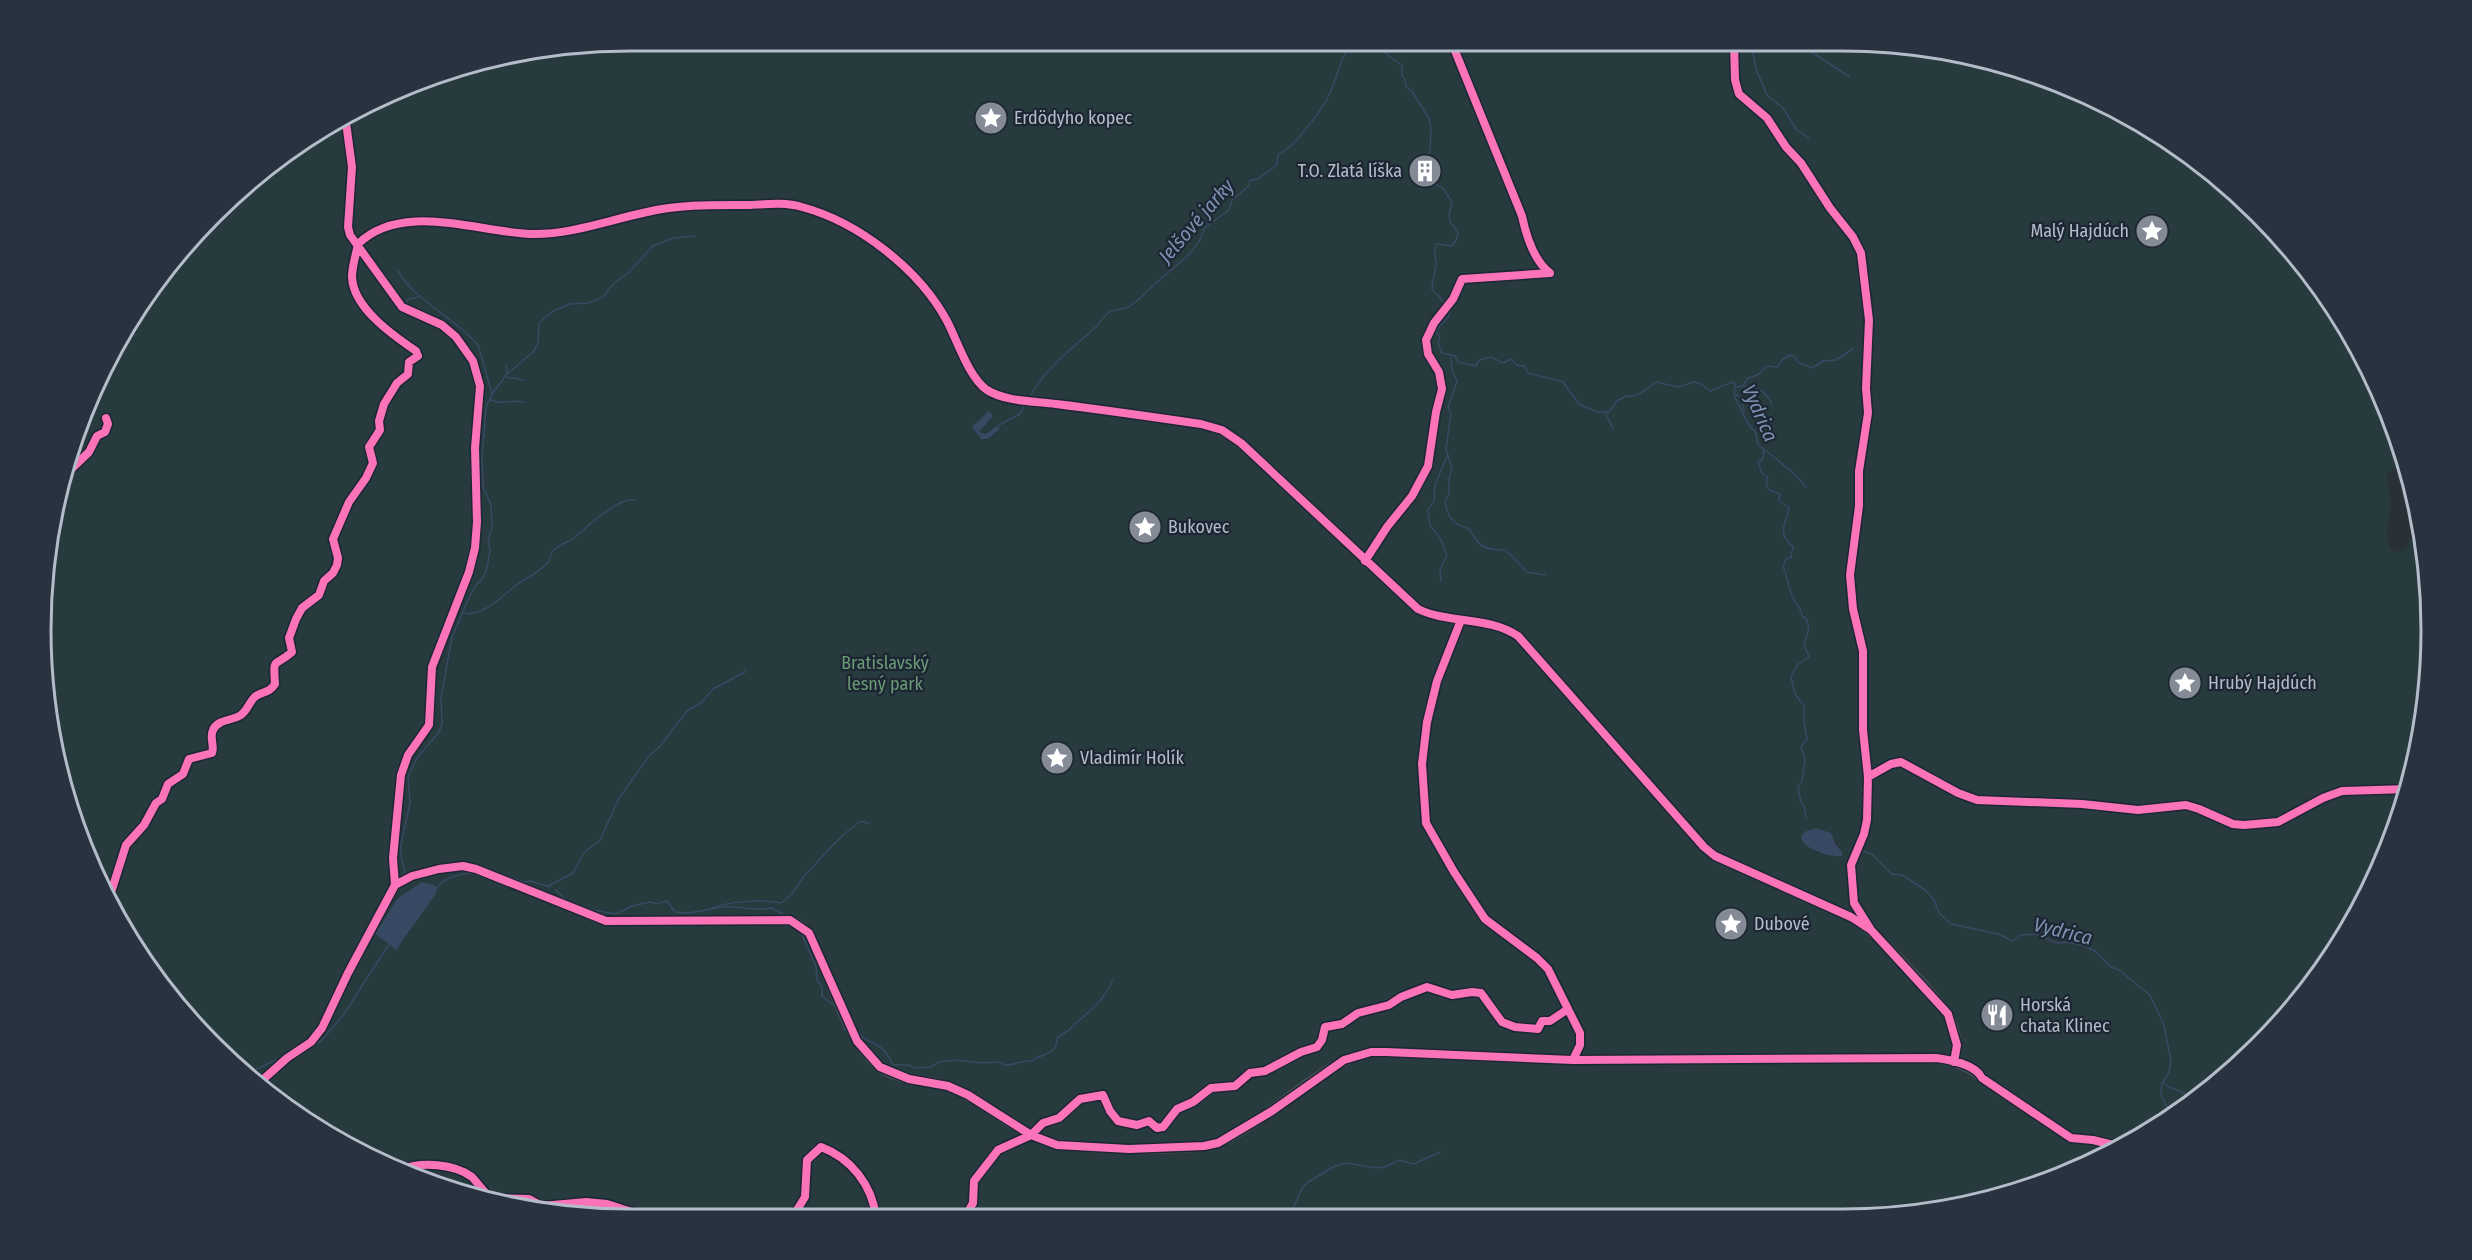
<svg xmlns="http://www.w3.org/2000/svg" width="2472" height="1260" font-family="'Fira Sans Condensed',sans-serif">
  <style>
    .green { fill: #273a3e; fill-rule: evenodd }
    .water { fill: #384963 }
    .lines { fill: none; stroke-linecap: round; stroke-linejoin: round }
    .stream { stroke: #384963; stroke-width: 1.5 }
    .minor-casing { stroke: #484c53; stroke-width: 10 }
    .minor { stroke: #5a5e66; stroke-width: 7 }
    .cycleway-casing { stroke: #1d2633; stroke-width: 11 }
    .cycleway { stroke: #fb73b8; stroke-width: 8 }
    .labels { text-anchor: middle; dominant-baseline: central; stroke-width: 4.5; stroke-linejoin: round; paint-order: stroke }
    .poi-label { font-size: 18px; fill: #b4bcc9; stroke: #1d2633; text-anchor: start }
    .park-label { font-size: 18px; fill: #6b9a76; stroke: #1d2633 }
    .water-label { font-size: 20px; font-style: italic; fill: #7c92b1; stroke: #1d2633 }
    .rim { fill: none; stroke: #b4bcc9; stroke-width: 3 }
  </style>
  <rect width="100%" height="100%" fill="#2a3038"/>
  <!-- green -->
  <path class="green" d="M630 41 1880 42 1994 61 2102 101 2201 162 2285 241 2352 335 2400 440C2405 460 2401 462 2386 475L2391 503 2387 529V538L2391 549 2398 552 2406 550 2410 540 2423 537 2426 553 2430 668 2411 782 2371 890 2285 1018 2201 1098 2067 1175 1919 1214 592 1218 478 1199 370 1159 302 1120 213 1047 162 989 101 891 72 819 46 707 42 592 52 515 86 404 140 303 187 241 271 163 336 119 440 72 515 52ZM992 417 979 432 986 434 1000 426V429L993 436 984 440 974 425ZM1819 828C1829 830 1841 847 1842 856L1816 853 1803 842C1803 832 1810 827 1819 828Z"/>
  <!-- water -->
  <path class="water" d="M989 411 992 414V417L979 432 986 434 998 425 1000 429 988 439H981L972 427Z
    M1816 828 1831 833 1836 845 1842 852V856C1821 859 1779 836 1816 828Z
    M422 882 434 885 437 889C436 898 403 936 397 950L375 934 398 898Z"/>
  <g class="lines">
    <!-- stream -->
    <path class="stream" d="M1359 41 1363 51
      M1364 41C1379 43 1388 58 1402 65V76L1405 79 1406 87 1412 91 1429 119 1431 128 1430 152 1419 166 1420 180 1442 187 1452 202 1449 215 1450 222 1458 232 1457 238 1452 246 1437 244C1432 253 1436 255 1436 264 1435 273 1432 281 1432 290L1440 297 1450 312C1449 321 1439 323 1436 332L1440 336 1438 343 1442 353 1455 356 1458 362 1476 366 1479 360 1491 357 1503 363 1511 359 1518 366H1525L1528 373 1563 382 1579 404 1597 412H1609L1617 401 1626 396C1638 398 1646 389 1656 382L1678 387 1694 382 1701 384 1710 391 1733 382 1735 384 1734 396C1741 406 1746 426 1755 431L1758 444 1764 450 1763 459 1758 462 1762 473 1768 477 1766 483 1769 490 1780 494 1779 501 1789 508C1786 525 1776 532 1793 547L1791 557 1786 559 1783 567C1788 577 1788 589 1794 600 1798 609 1800 604 1802 616L1806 618 1809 629 1804 644 1809 657 1797 665 1791 677 1795 694 1804 706V722L1807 739 1801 747 1805 760 1802 781 1798 788 1801 803 1804 805 1806 818
      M1751 42 1756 69 1767 95 1783 108 1796 129 1809 138
      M1778 42 1785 43 1789 42
      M1799 42 1810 51 1850 77
      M398 271C417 303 454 317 477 344 481 349 488 383 492 393
      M406 302 409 299 419 297
      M1451 358 1452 370 1457 381 1448 407 1451 413 1446 449 1452 469 1449 478V494L1445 501C1447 518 1454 524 1469 529 1480 547 1482 550 1506 550L1527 572 1545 575
      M506 365 507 373
      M507 377 524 380
      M1743 386 1747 379 1759 374 1767 366 1777 367 1782 360 1790 355 1795 357 1799 363 1812 368 1823 361 1836 360 1853 349
      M1735 387C1750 384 1766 389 1772 404
      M1735 394 1742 398 1744 412
      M1030 397C1040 373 1076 345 1096 327 1100 323 1103 317 1108 313 1115 308 1123 311 1130 306 1139 300 1146 292 1154 285 1169 270 1201 251 1204 228L1229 210 1232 200 1249 186 1250 180 1258 179 1277 165 1278 155C1293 148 1322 111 1329 95 1339 75 1338 59 1354 41
      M491 400C503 406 512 399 524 402
      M1606 414 1613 429
      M999 425 1020 414 1025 404
      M1765 450 1791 471 1806 487
      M1441 581 1440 570 1447 555 1439 536 1430 526 1428 509 1434 502 1435 485 1448 454
      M463 613C485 617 502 595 518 584 529 577 540 572 548 562 550 558 551 553 554 550 560 544 568 542 574 538 587 527 618 497 635 500
      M1861 850 1873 855 1892 874 1902 875 1925 890 1934 900 1939 913 1951 924 1998 934 2013 941 2021 935 2036 934 2057 943 2066 942 2083 945 2095 951 2111 967 2119 970 2150 995 2164 1025 2171 1061 2169 1072 2163 1082 2167 1086 2186 1094 2191 1104
      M482 868 524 882 531 881 550 887
      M405 873 401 855V844L410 803 408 777 417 758 439 732 442 724 441 698 452 637 468 600 476 585 483 578 487 568 490 550 488 540 492 527 491 505 483 487 482 457 486 407 492 394 506 375 533 352 538 344 539 323 553 311 570 304 589 303 603 297 614 283 628 273 653 246 673 238 695 236
      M548 886 573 873 584 853 600 840 618 800 648 757 660 746 687 711 701 703 713 689 745 672 746 669
      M436 888C446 876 463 873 478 873
      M556 890 567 901 586 909 616 914 632 906 650 902 657 904 667 901 675 912C692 915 706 909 723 907 742 905 751 912 772 908L784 915
      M706 910C728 901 758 899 781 903 798 891 794 887 806 874 823 856 839 836 861 821L869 824
      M786 924 798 929 804 939 816 967 817 980 822 987V996L836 1007C838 1016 843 1020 844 1029L847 1031
      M857 1031C863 1040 869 1040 877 1045 884 1049 890 1058 893 1065H909L915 1068 930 1067 939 1062 955 1060 982 1063 1000 1062 1005 1065C1015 1065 1023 1060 1032 1061 1039 1055 1046 1056 1053 1050 1058 1046 1055 1043 1058 1038 1060 1035 1067 1032 1070 1029 1086 1013 1104 1002 1113 980
      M288 1061 322 1040 344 1014 389 944
      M246 1074 276 1060
      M2162 1083 2161 1095 2171 1115
      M1290 1216 1302 1188 1308 1182 1335 1166 1347 1163 1376 1168 1385 1167 1399 1160 1414 1164 1440 1152"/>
    <!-- minor casing -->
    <g class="minor-casing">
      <path id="minor" d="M345 115 352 167 348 227 350 235 402 307 442 325 456 337 473 361 480 386 475 448 477 522 475 548 469 572 432 667 429 725 408 755 401 775 393 858 395 885
        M358 244C402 201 477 232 531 234 570 235 609 220 647 212 681 204 715 205 750 205 767 204 786 202 802 207 858 222 919 269 947 321 957 340 969 378 987 390 1006 402 1035 401 1056 404 1105 410 1153 417 1201 424 1229 430 1246 447 1266 466L1418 609C1449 624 1489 616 1518 636L1704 847 1722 860 1851 917C1873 929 1941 998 1951 1021 1957 1034 1959 1047 1954 1062
        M258 1084 287 1058 311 1042 322 1028 348 973 395 885 412 876 439 869 463 866 476 869 606 921 790 920C797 923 804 927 808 933 813 940 816 950 820 958 835 991 849 1040 877 1065 898 1083 926 1077 950 1087 982 1100 1008 1126 1040 1139 1066 1151 1195 1153 1220 1142 1273 1119 1315 1064 1371 1052L1573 1060 1928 1058C1969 1061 1977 1075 2007 1096"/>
    </g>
    <!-- minor -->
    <use href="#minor" class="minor"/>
    <!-- cycleway casing -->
    <g class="cycleway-casing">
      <path id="cycleway" d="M1734 42 1735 80 1739 94 1767 118 1786 147 1801 163 1830 208 1853 237 1861 253 1869 320 1866 388 1868 413 1859 471V506L1850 575 1853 609 1863 651V730L1868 777 1867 820 1864 834 1851 865 1854 903 1871 930 1948 1014 1957 1045 1954 1062
        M345 115 352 167 348 227 350 235 402 307 442 325 456 337 473 361 480 386 475 448 477 522 475 548 469 572 432 667 429 725 408 755 401 775 393 858 395 885
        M64 476 89 452 97 436 105 432 108 424 106 418
        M1365 561 1387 527 1412 496 1428 466 1436 412 1442 389 1439 372 1428 354 1426 340 1434 323 1453 299 1462 279 1550 273C1533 260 1526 235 1522 216L1451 41
        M1461 620 1437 681 1427 722 1422 764 1426 823 1454 872 1485 919 1537 958 1548 969 1580 1033V1045L1573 1060
        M1868 777 1891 764 1901 762 1958 793 1977 800 2082 804 2138 810 2186 805 2199 809 2233 824 2244 825 2278 822 2323 798 2342 791 2409 789
        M108 902 126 845 144 825 156 803 162 799 168 784 183 774 189 759 212 753C215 746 209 738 213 730 218 719 232 721 241 715 248 710 250 700 256 696 264 691 269 693 275 684 273 655 274 668 292 652L289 638 296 619 302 608 319 595 324 581 333 573 337 565 338 558 333 539 349 502 366 478 373 463 369 447 380 430 379 421 384 404 397 383 408 374 409 362 418 356 416 351C394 336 353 308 352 277 352 266 356 255 358 244 402 201 477 232 531 234 570 235 609 220 647 212 681 204 715 205 750 205 767 204 786 202 802 207 858 222 919 269 947 321 957 340 969 378 987 390 1006 402 1035 401 1056 404 1105 410 1153 417 1201 424L1222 430 1241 443 1418 609C1449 624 1489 616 1518 636L1704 847 1715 856 1851 917 1871 930
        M258 1084 287 1058 311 1042 322 1028 348 973 395 885 412 876 439 869 463 866 476 869 606 921 790 920 809 933 857 1041 880 1067 909 1079 948 1086 968 1095 1031 1135 1057 1145 1129 1149 1204 1146 1218 1143 1272 1111 1344 1060 1371 1052H1386L1573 1060 1936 1058C1951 1060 1975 1064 1982 1078L2071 1138 2093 1140 2117 1146
        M400 1170C421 1161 455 1164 472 1177 474 1179 487 1195 490 1198L529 1199 542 1206 586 1202 607 1204 638 1214 642 1218
        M965 1217 973 1203 974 1181 998 1150 1031 1135 1043 1123 1059 1118 1080 1099 1103 1095 1110 1111 1118 1121 1137 1125 1149 1121 1157 1128 1163 1127 1177 1109 1193 1102 1211 1088 1235 1086 1250 1073 1265 1071 1301 1052 1317 1047 1322 1040 1325 1027 1342 1024 1358 1013 1389 1005 1401 997 1427 987 1452 995 1472 992 1481 993 1502 1022 1515 1027 1538 1029 1542 1021H1550L1568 1009
        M792 1218 805 1197 807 1160 821 1147C851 1158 872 1185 876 1217"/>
    </g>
    <!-- cycleway -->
    <use href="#cycleway" class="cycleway"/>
  </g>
  <!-- icons -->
  <defs>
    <g id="sight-disc" transform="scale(1.725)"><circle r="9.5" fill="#848b96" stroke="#1d2633"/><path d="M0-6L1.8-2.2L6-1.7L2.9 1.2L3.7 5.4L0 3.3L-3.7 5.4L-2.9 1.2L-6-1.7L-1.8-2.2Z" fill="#fff"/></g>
    <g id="building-disc" transform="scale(1.725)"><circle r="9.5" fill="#848b96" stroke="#1d2633"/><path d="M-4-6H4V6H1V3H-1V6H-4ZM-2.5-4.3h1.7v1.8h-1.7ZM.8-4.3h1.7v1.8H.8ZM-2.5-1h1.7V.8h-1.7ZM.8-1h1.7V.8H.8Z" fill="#fff"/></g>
    <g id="restaurant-disc" transform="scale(1.725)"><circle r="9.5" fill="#848b96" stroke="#1d2633"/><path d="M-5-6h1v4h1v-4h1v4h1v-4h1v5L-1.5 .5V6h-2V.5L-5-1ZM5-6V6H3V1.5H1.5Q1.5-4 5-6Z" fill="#fff"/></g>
  </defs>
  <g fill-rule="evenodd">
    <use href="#sight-disc" x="991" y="118"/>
    <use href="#building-disc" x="1425" y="171"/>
    <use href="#sight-disc" x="2152" y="231"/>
    <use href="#sight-disc" x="1145" y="527"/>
    <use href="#sight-disc" x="2185" y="683"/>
    <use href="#sight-disc" x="1057" y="758"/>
    <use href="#sight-disc" x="1731" y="924"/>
    <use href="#restaurant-disc" x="1997" y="1015"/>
  </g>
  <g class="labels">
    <!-- poi labels -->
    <g class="poi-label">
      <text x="1014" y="118">Erdödyho kopec</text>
      <text x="1402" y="171" text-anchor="end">T.O. Zlatá líška</text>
      <text x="2129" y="231" text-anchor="end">Malý Hajdúch</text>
      <text x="1168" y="527">Bukovec</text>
      <text x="2208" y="683">Hrubý Hajdúch</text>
      <text x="1080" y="758">Vladimír Holík</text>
      <text x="1754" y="924">Dubové</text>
      <text x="2020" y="1005">Horská<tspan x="2020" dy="21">chata Klinec</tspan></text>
    </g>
    <!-- park labels -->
    <g class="park-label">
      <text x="885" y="663">Bratislavský<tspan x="885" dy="21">lesný park</tspan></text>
    </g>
    <!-- water labels -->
    <g class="water-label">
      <text transform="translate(1196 221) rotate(-49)">Jelšové jarky</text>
      <text transform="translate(1760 413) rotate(66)">Vydrica</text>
      <text transform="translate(2063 931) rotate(14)">Vydrica</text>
    </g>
  </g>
  <!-- crop -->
  <path d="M0 0H2472V1260H0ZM630 51H1842A579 579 0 0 1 2421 630V630A579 579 0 0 1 1842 1209H630A579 579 0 0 1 51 630V630A579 579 0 0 1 630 51Z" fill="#29323f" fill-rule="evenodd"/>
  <path class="rim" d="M630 51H1842A579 579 0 0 1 2421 630V630A579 579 0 0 1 1842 1209H630A579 579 0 0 1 51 630V630A579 579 0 0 1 630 51Z"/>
</svg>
